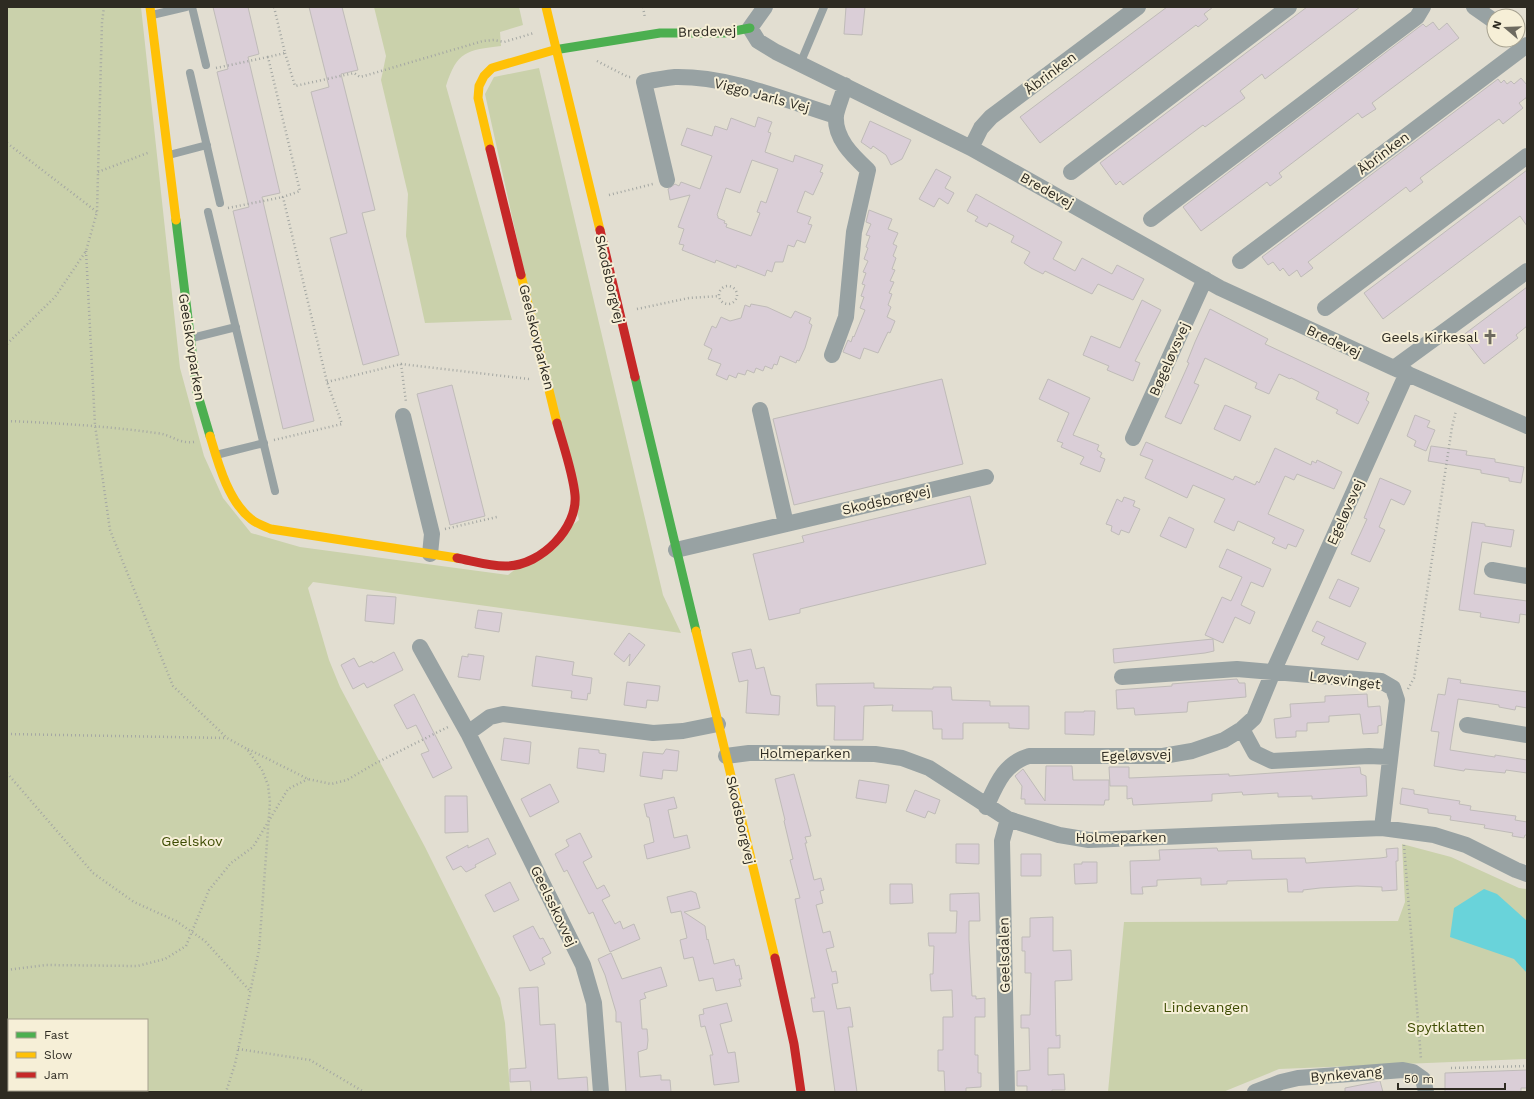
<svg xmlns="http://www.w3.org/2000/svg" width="1534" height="1099" font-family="'Work Sans',sans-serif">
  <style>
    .green { fill: #cad1ab; fill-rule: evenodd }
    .water { fill: #69d3da }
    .building { fill: #daced7; stroke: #bfbbb8; fill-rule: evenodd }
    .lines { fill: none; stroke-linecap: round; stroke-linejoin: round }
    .path { stroke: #a4a7a3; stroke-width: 2.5; stroke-dasharray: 1 3; stroke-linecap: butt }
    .lane { stroke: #98a2a3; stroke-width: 8 }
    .street { stroke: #98a2a3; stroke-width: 16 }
    .fast { stroke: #4caf50; stroke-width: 9 }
    .slow { stroke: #ffc107; stroke-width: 9 }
    .jam { stroke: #c62828; stroke-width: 9 }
    .labels { text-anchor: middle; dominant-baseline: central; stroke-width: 4; stroke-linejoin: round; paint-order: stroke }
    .street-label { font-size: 14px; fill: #2e2b22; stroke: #f6efd7 }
    .poi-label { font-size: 14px; fill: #2e2b22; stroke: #f6efd7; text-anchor: end }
    .park-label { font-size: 14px; fill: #3d4b02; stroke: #f6efd7 }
  </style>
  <rect width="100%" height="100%" fill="#e2ded1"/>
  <!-- green -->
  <path class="green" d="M7 7H141L180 368 204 456 223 498 251 533 300 547 508 575 579 520 485 94 494 77 539 68 663 595 681 633 313 582 308 588 329 660 340 687 425 847 500 998 505 1023 510 1092H7ZM9 1020H147V1090H9Z
    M374 7H519L523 25 500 32 501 46C467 50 457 51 446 86L512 320 425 323 406 236 408 194 381 80 386 56Z
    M1402 844 1451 857 1519 888 1527 889V1059L1279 1069 1223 1092H1108L1124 922 1398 921 1405 902Z"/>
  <!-- water -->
  <path class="water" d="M1484 889 1497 894 1527 921V973L1514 959 1450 937 1454 908Z"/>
  <!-- building -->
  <path class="building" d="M213 7H248L259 54 248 57 280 193 262 197 314 421 283 429 233 211 249 207 217 72 228 69Z
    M309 7H342L358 70 341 74 375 210 362 213 399 355 363 365 330 238 347 233 311 92 329 87Z
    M846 7H865L862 35 844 34Z
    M1167 7H1213L1204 14 1208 19 1198 27 1196 25 1040 143 1020 117Z
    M1307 7H1360L1265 79 1262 74 1240 91 1245 98 1205 127 1203 125 1123 185 1120 181 1116 185 1100 163Z
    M1433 22 1439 30 1447 23 1459 38 1372 103 1376 109 1362 118 1358 113 1279 173 1282 177 1270 186 1267 182 1201 231 1183 207 1423 24 1426 27Z
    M1521 78 1527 85V97L1519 103 1523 108 1503 124 1499 119 1420 178 1423 182 1410 192 1406 187 1308 262 1313 268 1301 277 1297 270 1289 276 1283 268 1280 271 1273 262 1268 265 1262 257 1498 79 1501 83 1504 80 1507 84 1511 81 1514 84Z
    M758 117 772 122 768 132 771 133 765 152 793 162 795 155 823 165 820 172 823 173 813 195 805 191 797 212 811 217 808 224 812 225 805 243 797 240 794 247 788 245 783 262H775L772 272 767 270 765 276 737 265 736 268 716 260 715 263 682 250 684 245 679 244 684 229 678 227 690 195 670 200 668 189 675 184 679 186 681 182 700 189 712 156 681 145 687 128 712 136 715 126 727 130 731 118 755 127ZM752 160 778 169 766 203 761 201 757 212 760 213 751 236 726 227 727 224 724 223 725 221 718 218V216L717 215 726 188 740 193Z
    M870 121 911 140 902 159 891 165 886 155 873 146 871 149 861 142Z
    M936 169 951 177 945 188 954 193 948 204 939 198 934 207 919 199Z
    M1527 170V226L1520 216 1383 319 1364 293Z
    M976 194 1062 242 1053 259 1075 271 1082 258 1112 274 1117 265 1144 279 1133 300 1098 284 1092 294 1045 271 1043 274 1031 268 1024 263 1030 252 1011 242 1014 236 989 223 987 227 975 221 978 217 967 211Z
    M869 210 892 219 888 229 898 233 893 244 897 246 893 256 896 258 892 269 895 270 890 281 894 282 889 293 892 294 888 305 891 307 887 317 895 321 890 333 888 332 878 353 864 348 860 359 843 352 848 340 851 342 853 336 854 337 865 310 860 308 864 297 861 296 865 285 862 284 866 273 863 272 868 261 864 259 868 248 866 247 870 236 866 235 871 224 866 222Z
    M1527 287V326L1516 335 1518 338 1484 364 1462 336Z
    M1142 300 1161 310 1135 361 1140 363 1133 381 1107 370 1109 366 1083 355 1091 336 1120 348Z
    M751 304 767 307 791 318 795 311 811 318 809 323 812 325 805 348 799 361 797 360 796 363 780 356 777 365 774 364 772 369 765 366 763 371 756 368 754 373 747 370 745 375 738 373 736 378 729 375 727 380 716 375 721 364 708 359 712 349 704 345 712 326 716 328 721 317 730 321 741 318 745 305 750 307Z
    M1210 309 1268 339 1265 344 1369 393 1366 400 1369 402 1358 424 1336 413 1338 410 1316 399 1319 392 1291 378 1290 379 1279 374 1269 394 1255 388 1257 383 1205 358 1194 383 1199 385 1181 424 1165 417 1189 363 1187 362 1195 342Z
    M942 379 963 464 794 505 773 419Z
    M1048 379 1090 398 1073 435 1099 445 1097 450 1102 453 1100 457 1105 459 1100 472 1080 464 1084 457 1061 447 1063 443 1057 441 1069 413 1039 399Z
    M452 385 485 516 450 525 417 394Z
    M1225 405 1251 416 1240 441 1214 429Z
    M1415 415 1430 421 1427 427 1435 430 1426 451 1414 446 1416 441 1407 436Z
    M1146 442 1233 480 1235 476 1255 485 1257 481 1259 483 1275 448 1311 465 1312 461 1316 463 1317 460 1342 472 1334 489 1297 474 1294 480 1285 476 1268 514 1304 530 1296 547 1288 544 1286 549 1272 543 1275 538 1238 521 1234 531 1214 522 1225 499 1193 485 1187 498 1145 478 1153 460 1140 455Z
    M1431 446 1467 451 1466 455 1495 459V462L1524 467 1521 483 1509 481V478L1481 473V470L1428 461Z
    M1380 478 1411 491 1404 505 1391 499 1379 527 1385 530 1370 562 1351 554 1367 519 1364 518Z
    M970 496 986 564 800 609V613L769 620 753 554 804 542 802 536Z
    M1124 497 1135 501 1133 506 1140 509 1129 533 1121 530 1119 535 1111 531 1112 526 1106 524 1117 499 1122 502Z
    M1169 517 1194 529 1186 548 1160 536Z
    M1472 522 1485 524V526L1514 530 1511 547 1482 542 1474 594 1527 601V615L1520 614 1519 623 1480 617 1481 613 1459 610Z
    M1227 549 1271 569 1263 587 1251 582 1241 605 1255 612 1250 624 1235 617 1223 643 1205 635 1222 597 1231 601 1242 577 1219 567Z
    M1338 579 1359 588 1350 607 1329 598Z
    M367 595 396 597 394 624 365 621Z
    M478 610 502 613 499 632 475 628Z
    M1317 621 1366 643 1358 660 1321 644 1325 637 1312 631Z
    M629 633 645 645 629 666 630 654 624 662 614 654Z
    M1213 639 1214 651 1205 653 1114 663 1113 649Z
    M751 649 756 669 764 667 771 695 780 696 779 715 746 713 748 680 739 682 732 653Z
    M394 652 403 670 367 688 364 683 353 689 341 665 354 658 359 667 372 661 373 663Z
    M468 654 484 656 480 680 458 677 462 656 468 657Z
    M536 656 574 662 572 675 592 678 590 694 588 693 587 700 571 698 572 691 532 686Z
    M1448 678 1461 680 1460 683 1527 692V708L1516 706 1515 710 1499 707V705L1458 699 1450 750 1495 757V755L1527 760V773L1506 770 1505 773 1465 769 1464 771 1434 766 1439 732 1431 731 1438 694 1445 695Z
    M1237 679 1239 683H1245L1246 697 1188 702 1187 712 1135 715 1134 708 1117 709 1116 690 1172 686V684L1183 683Z
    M627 682 660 686 658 701 647 700 646 708 624 705Z
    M874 683V688L933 689V687H951L952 700 990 701V706H1029V729L1009 728V723H963V739H942V729H933L932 711H892L893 705 864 706 863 740H834L835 706H817L816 684Z
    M414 694 452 768 433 778 421 754 429 751 416 725 407 729 394 705Z
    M1367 694 1368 707 1380 706 1382 725 1378 726V733L1363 734 1360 714 1329 716V722L1307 723V731H1296V737L1276 738 1274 719 1291 717 1290 704 1325 702V696Z
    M1084 711H1095L1094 735 1065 734V712H1084Z
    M504 738 531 742 529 764 501 760Z
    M579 748 599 750V753L606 754 604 772 577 768Z
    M666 749 679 751 677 771 663 770 662 779 640 776 643 752 663 754Z
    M1046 766H1072L1073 780H1109V800H1105L1104 805 1025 804V799H1021L1022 786 1015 776 1023 769 1045 801Z
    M1109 767H1129V778L1229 774V776L1360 767 1361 774 1366 776 1367 796 1312 799V796L1278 797V793L1243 795 1242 792 1212 794V801L1133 805 1132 798 1127 799V786H1110Z
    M794 774 811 836 805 837 807 843H805L814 880 821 878 824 890 820 891 823 903 816 905 823 933 830 931 834 947 826 949 832 972 836 971 838 983 832 984 837 1009 850 1007 853 1027H848L857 1092H835L824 1011 813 1012 811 998H815L795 899 800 898 790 860 793 859 784 821 785 820 775 779Z
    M859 780 889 785 886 803 856 798Z
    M550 784 559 802 530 817 521 799Z
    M1402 788 1414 790V794L1460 801 1459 804 1471 806 1470 810 1516 816 1515 820 1527 822V835H1525L1524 838 1512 836 1513 833 1484 828 1485 825 1450 820 1451 816 1428 813V809L1400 804Z
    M915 790 940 800 935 814 928 811 925 818 906 811Z
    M445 796H467L468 832 445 833Z
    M674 797 677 808 668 810 674 838 687 835 690 848 647 859 644 845 654 842 649 817H647L644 804Z
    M580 833 592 857 583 862 597 889 604 885 610 896 602 900 615 924 620 921 623 929 634 924 640 939 610 952 593 912 589 914 567 870 564 872 555 854 569 846 566 840Z
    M488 838 496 854 475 865 476 867 466 872 461 866 453 870 446 857 468 845V848Z
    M956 844H979V864L956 863Z
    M1217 848 1218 851 1251 850 1252 859 1305 858 1306 863 1380 858 1387 857 1386 849 1398 848V861H1396L1397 890 1382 891V887L1357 886 1320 888 1303 890V892H1288L1287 879 1227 881V884L1201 885V878L1157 880V886L1142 887 1143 894H1131L1130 861 1160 860 1159 850Z
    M1021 854H1041V876H1021Z
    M1082 862H1097V883L1075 884 1074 864H1082Z
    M510 882 519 900 494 912 485 895Z
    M890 884H912L913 903 890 904Z
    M691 891 696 893 700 908 684 912 705 926 707 940 708 939 714 964 734 959 736 966 739 965 742 979H739L741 986 716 991 713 978 699 981 693 957 684 959 680 940 687 938 681 911 671 913 667 897Z
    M979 893 980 921H969V940L972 996H976V999L985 998V1017H975V1055H978V1073H981V1087L966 1088V1092H945L944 1071H938V1050H943V1017H953L952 990 931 991 930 974H933L934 946H929L928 933H956L957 911H950V894Z
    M1053 917V951L1071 950 1072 980 1055 981 1056 1036 1060 1035V1048H1048V1075L1064 1074 1065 1090H1052V1092H1027V1086H1017V1071L1030 1070 1029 1028H1021V1015H1030L1031 973H1025V951H1022V937H1030V918Z
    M533 926 540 939 543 938 551 953 542 958 545 964 530 971 513 936Z
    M611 953 622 979 661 967 667 986 644 993 646 998 640 1000 642 1029H647L648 1040 647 1049 638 1052 640 1077 661 1075V1080H670L671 1092H626L621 1022H616V1012L605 975 598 959Z
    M538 987 540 1025 555 1024 558 1079 587 1077 588 1091 531 1092 530 1081 510 1082V1069L526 1068 519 988Z
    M727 1003 732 1021 720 1024 728 1053 735 1052 739 1082 714 1085 710 1055H713L705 1026 701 1027 699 1015 704 1014 703 1009Z
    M1527 1070V1088H1521V1092H1445V1073Z
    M1380 1081 1383 1092H1345V1088Z"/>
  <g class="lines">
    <!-- path -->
    <path class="path" d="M643 7 645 18
      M285 53 295 86 354 73 360 77 364 76 483 41 494 40 504 42 534 33
      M597 61 628 77H632
      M216 68 268 57
      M7 143 97 212
      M98 172 150 152
      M609 195 653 184
      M228 208 283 197
      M86 251 95 425 110 530 173 686 227 738 247 749 262 770 268 785 270 802 259 950 235 1064 226 1092
      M719 295a9 9 0 1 1 18 0a9 9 0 1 1-18 0Z
      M637 309 689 298 719 296
      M7 344 55 297 86 251 97 212 102 22 104 7
      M401 364 406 402
      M327 382 401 364 529 379
      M7 421C57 423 106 426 156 433 171 434 178 444 194 442
      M274 440 342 424 327 382 283 197 300 191 268 57 285 53 274 7
      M445 529 497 517
      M1408 689 1414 678 1452 427 1456 411
      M7 734 226 738
      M248 749 308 779 331 784 347 780 376 763 448 727
      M7 773 93 873 134 902 176 921 205 941 250 991
      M1404 845 1421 1059
      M7 970 46 965 138 966 165 959 186 946 209 890 231 863 253 847 288 789 308 779
      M238 1049 310 1060 364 1092
      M1451 1068 1527 1066"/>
    <!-- lane -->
    <path class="lane" d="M192 7 206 65
      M152 15 186 7
      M800 64 824 7
      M190 73 220 203
      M169 155 207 145
      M208 212 275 491
      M192 338 236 327
      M216 455 264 443"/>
    <!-- street -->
    <path class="street" d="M765 7 750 28 758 41 776 52 971 148 1220 288 1394 368 1527 426
      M1474 7 1494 21
      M971 148 981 128 991 117 1138 7
      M1071 172 1289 7
      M667 180 644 82C654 80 665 78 675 77 730 76 784 100 836 116
      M1151 219 1417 17 1423 7
      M1240 261 1527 45
      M1325 308 1527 156
      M832 355 846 317 854 232 868 170C852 155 834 138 836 115 838 105 843 95 845 85
      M1394 368 1527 271
      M760 410 786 524
      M403 416 432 534 430 554
      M1133 438 1205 279
      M676 550 986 477
      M1492 570 1527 576
      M420 647 468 733 583 965 594 1003 601 1092
      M1122 677 1237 669 1381 681 1393 688 1397 700 1382 828
      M1467 725 1527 735
      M1242 729 1255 753 1272 761 1369 756 1390 757
      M468 733 490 717 503 714 653 733 683 731 718 724
      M726 756 749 753 875 754 902 758 929 768 1008 819 1059 835 1089 840 1382 828 1434 835 1466 845 1516 870 1527 874
      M986 807C997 783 1004 764 1029 756H1163L1192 751 1224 740 1242 729 1254 718 1273 672 1407 373
      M1007 1092 1002 841 1008 819
      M1255 1092 1281 1082 1298 1078 1403 1070 1413 1072 1423 1079 1426 1092"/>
    <!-- fast -->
    <path class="fast" d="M554 50 660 33H724L750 28
      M176 220 197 392 210 436
      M635 377 696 631"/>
    <!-- slow -->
    <path class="slow" d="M150 7 176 220
      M546 7 600 230
      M490 149 478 98 479 86 484 76 492 68 554 50
      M521 275 557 423
      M210 436C218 463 228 501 251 519 257 524 264 526 271 529L457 558
      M696 631 775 958"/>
    <!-- jam -->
    <path class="jam" d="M490 149 521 275
      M600 230 635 377
      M457 558C473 561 492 567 508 566 541 565 578 528 575 495 573 473 563 445 557 423
      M775 958 794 1044 801 1092"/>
  </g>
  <!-- icons -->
  <defs>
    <g id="church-bare" transform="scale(1.2)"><path d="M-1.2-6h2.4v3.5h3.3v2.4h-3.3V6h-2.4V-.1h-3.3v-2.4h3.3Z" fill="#6d6a5f" stroke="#f6efd7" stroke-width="2.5" paint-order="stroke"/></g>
  </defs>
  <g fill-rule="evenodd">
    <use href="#church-bare" x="1490" y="337"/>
  </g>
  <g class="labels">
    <!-- street labels -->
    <g class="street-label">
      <text transform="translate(707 31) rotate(-2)">Bredevej</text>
      <text transform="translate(1050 73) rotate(-37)">Åbrinken</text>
      <text transform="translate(762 95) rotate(15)">Viggo Jarls Vej</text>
      <text transform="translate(1383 153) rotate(-37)">Åbrinken</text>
      <text transform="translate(1047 190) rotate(29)">Bredevej</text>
      <text transform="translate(610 279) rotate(77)">Skodsborgvej</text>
      <text transform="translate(537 337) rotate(76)">Geelskovparken</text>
      <text transform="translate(1334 341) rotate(25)">Bredevej</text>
      <text transform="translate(192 347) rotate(81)">Geelskovparken</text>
      <text transform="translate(1169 359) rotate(-66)">Bøgeløvsvej</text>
      <text transform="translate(886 500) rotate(-13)">Skodsborgvej</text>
      <text transform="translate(1345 512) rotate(-66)">Egeløvsvej</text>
      <text transform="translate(1345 680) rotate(7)">Løvsvinget</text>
      <text x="805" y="753">Holmeparken</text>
      <text transform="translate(1136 755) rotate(-2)">Egeløvsvej</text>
      <text transform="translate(741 820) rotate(77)">Skodsborgvej</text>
      <text x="1121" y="837">Holmeparken</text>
      <text transform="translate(554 906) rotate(64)">Geelsskovvej</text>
      <text transform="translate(1004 955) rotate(-91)">Geelsdalen</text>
      <text transform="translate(1346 1074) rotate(-5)">Bynkevang</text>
    </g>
    <!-- poi labels -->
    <g class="poi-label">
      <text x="1478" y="337">Geels Kirkesal</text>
    </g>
    <!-- park labels -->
    <g class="park-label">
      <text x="192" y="841">Geelskov</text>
      <text x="1206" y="1007">Lindevangen</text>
      <text x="1446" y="1027">Spytklatten</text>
    </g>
  </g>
  <!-- border -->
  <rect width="1534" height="1099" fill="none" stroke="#2e2b22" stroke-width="16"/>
  <!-- legend -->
  <rect x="8" y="1019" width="140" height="72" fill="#f6efd7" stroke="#a6a18f"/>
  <rect x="16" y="1032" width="20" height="6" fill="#4caf50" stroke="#a6a18f"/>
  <text x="44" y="1039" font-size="12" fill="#2e2b22">Fast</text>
  <rect x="16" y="1052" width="20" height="6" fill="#ffc107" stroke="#a6a18f"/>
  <text x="44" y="1059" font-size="12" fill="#2e2b22">Slow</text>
  <rect x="16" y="1072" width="20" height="6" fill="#c62828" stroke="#a6a18f"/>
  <text x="44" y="1079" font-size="12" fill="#2e2b22">Jam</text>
  <!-- north arrow -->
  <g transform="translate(1506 28) rotate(289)"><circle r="19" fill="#f6efd7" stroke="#a6a18f"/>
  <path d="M0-3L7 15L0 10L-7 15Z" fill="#6d6a5f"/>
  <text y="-6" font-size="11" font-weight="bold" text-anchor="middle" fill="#2e2b22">N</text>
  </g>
  <!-- scale -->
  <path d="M1398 1083v6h107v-6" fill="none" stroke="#2e2b22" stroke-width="2"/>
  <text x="1404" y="1083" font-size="12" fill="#2e2b22" stroke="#f6efd7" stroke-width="3" paint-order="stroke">50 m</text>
</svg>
